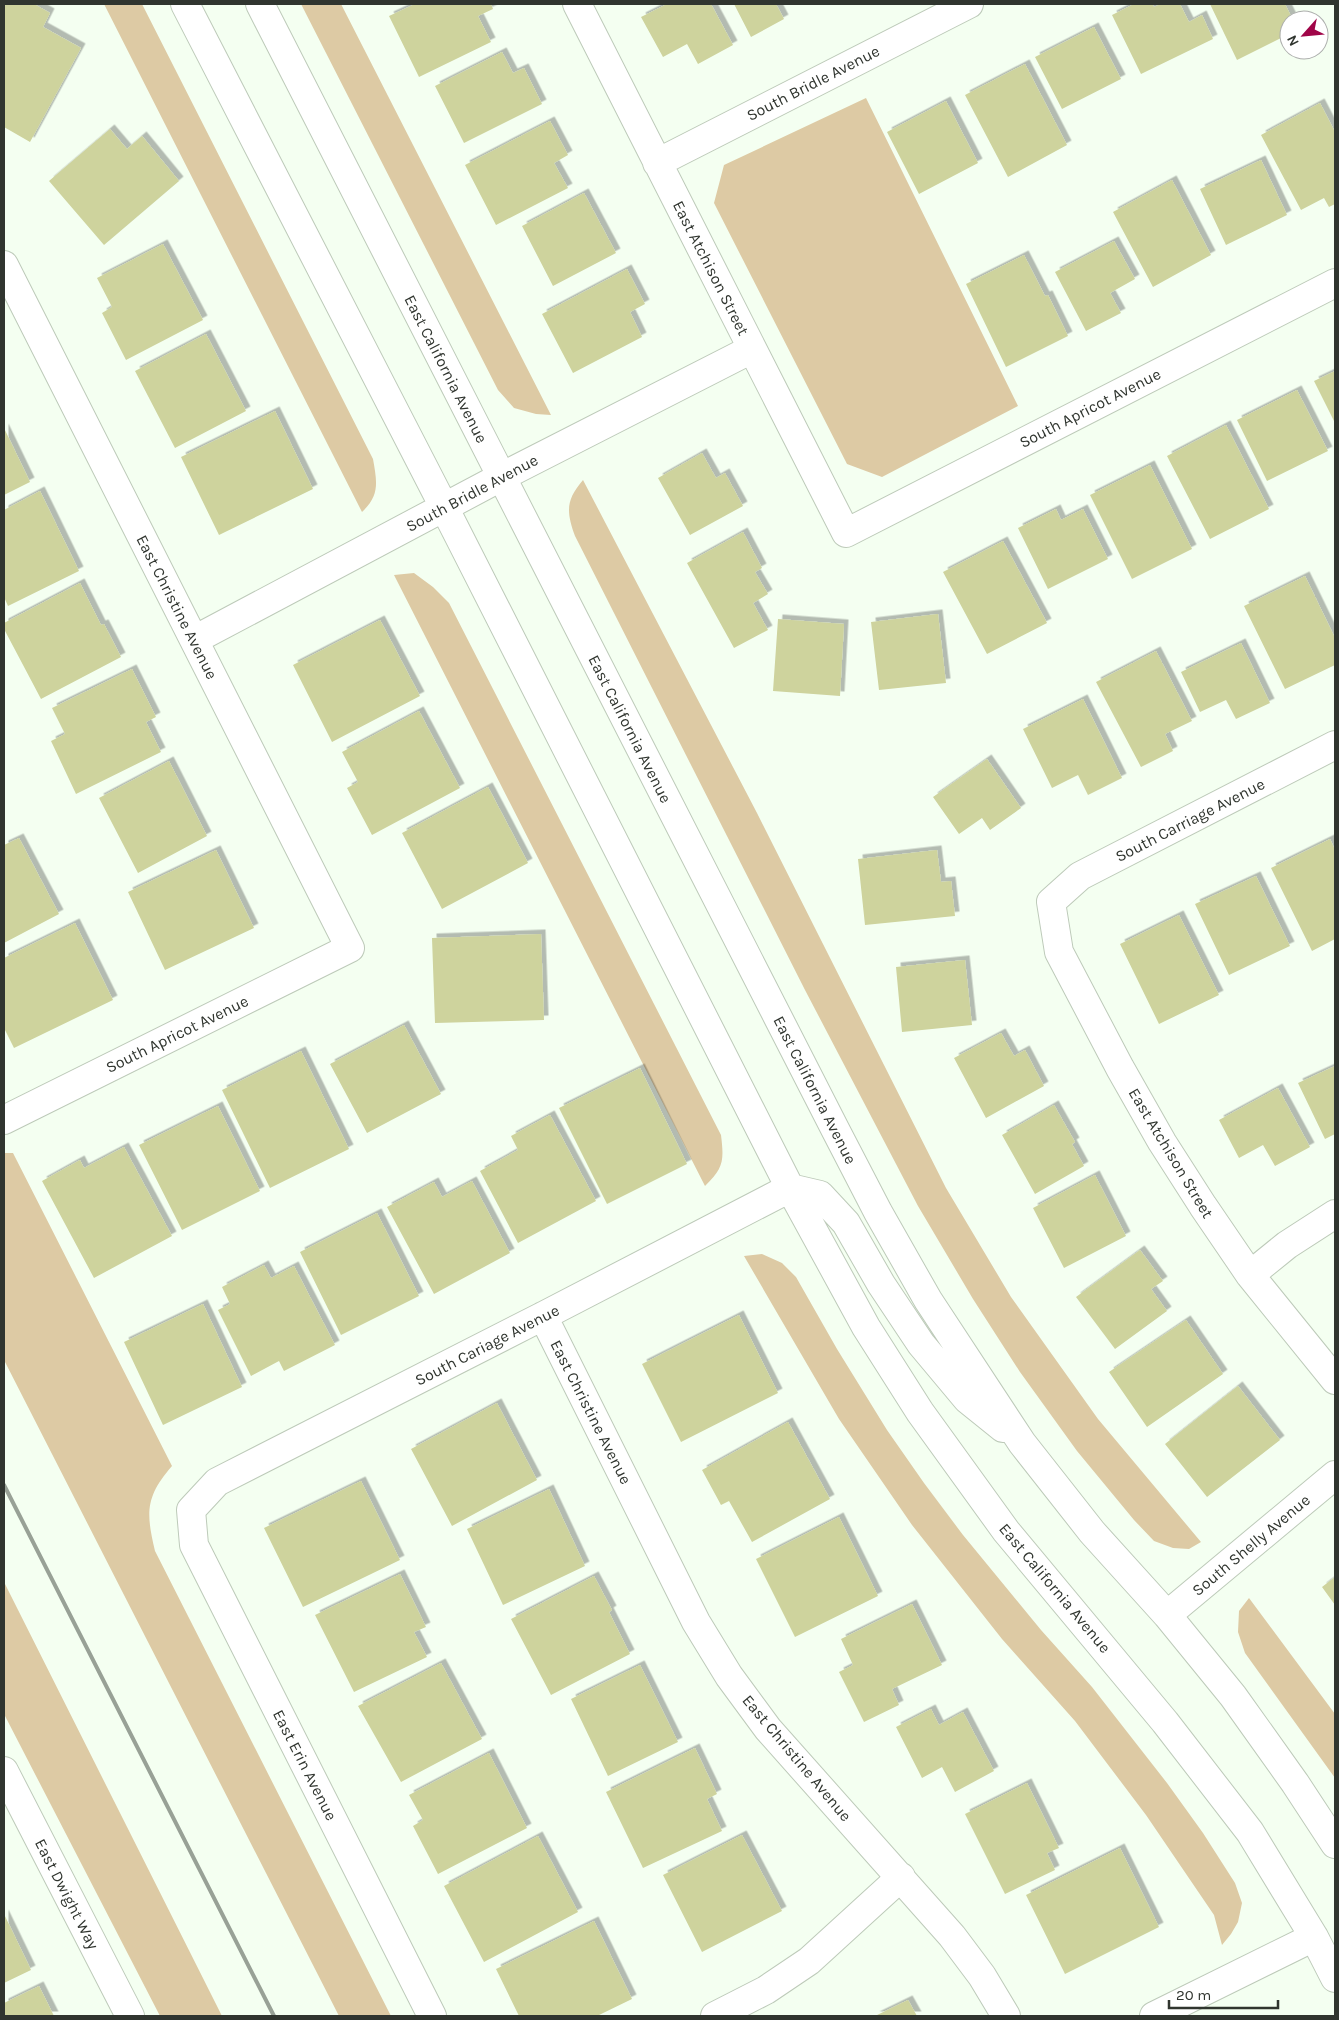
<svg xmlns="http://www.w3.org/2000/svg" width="1339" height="2020" font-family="Karla,sans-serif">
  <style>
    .green { fill: #ddcaa4 }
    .building { fill: #ced39d; filter: url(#shadow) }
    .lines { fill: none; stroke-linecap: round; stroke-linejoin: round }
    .minor-casing { stroke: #bdcab9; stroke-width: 30 }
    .minor { stroke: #fff; stroke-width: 28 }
    .rail { stroke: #98a196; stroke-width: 4 }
    .labels { text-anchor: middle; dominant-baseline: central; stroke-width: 4; stroke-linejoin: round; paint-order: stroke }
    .street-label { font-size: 16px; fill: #30352f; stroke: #fff }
  </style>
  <defs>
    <filter id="shadow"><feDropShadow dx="4.5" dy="-4.5" stdDeviation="0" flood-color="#0004"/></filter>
  </defs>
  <rect width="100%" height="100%" fill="#f4fff1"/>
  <!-- green -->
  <path class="green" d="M104 4H142L373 459C377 482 380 495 362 512Z
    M301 4H341L551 415 536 414 514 408 498 390Z
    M866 98 1018 406 882 477 847 464 714 203 724 165Z
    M583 480 757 813 946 1188 1011 1297 1098 1419 1201 1542 1189 1549 1173 1548 1154 1541 1134 1520 1077 1451 1020 1372 973 1299 918 1206 805 990 575 536C566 511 566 500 583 480Z
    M414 573 433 587 449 603 721 1135C724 1160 724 1168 705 1186L394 575Z
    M4 1153H13L172 1466C145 1497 146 1513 155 1551L391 2016H339L4 1360Z
    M762 1254 782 1263 796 1277 837 1349 887 1430 924 1483 963 1535 1041 1630 1092 1687 1167 1783 1203 1833 1235 1883 1242 1903 1238 1922 1231 1934 1222 1945 1214 1915 1146 1815 1075 1721 1002 1639 912 1525 839 1419 744 1256Z
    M4 1582 222 2016H160L4 1714Z
    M1249 1598 1335 1714V1778L1245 1653 1238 1632 1239 1611Z"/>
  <!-- building -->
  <path class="building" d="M6 4H34L50 13 43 27 81 48 30 142 4 127V7Z
    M415 4H491L493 9 478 16 491 42 419 77 389 16Z
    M667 4H711L733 45 698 64 687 44 663 57 641 17Z
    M734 4H776L784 19 751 37Z
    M1134 4H1152L1154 7 1161 4H1180L1189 22 1202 15 1213 39 1141 74 1112 15Z
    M1210 4H1285L1293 20H1289V34L1237 60Z
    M1094 27 1121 79 1062 109 1035 57Z
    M502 52 513 73 524 68 542 104 464 143 435 86Z
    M1025 64 1067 145 1008 177 965 95Z
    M946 101 978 163 919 194 887 132Z
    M1320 103 1335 132V204L1329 207 1324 198 1301 210 1261 135Z
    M550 121 568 155 554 163 568 188 496 225 465 165Z
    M110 129 127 149 142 136 179 181 104 245 49 181Z
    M1261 160 1287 215 1226 245 1200 189Z
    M1172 180 1211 255 1153 287 1113 212Z
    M584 193 616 253 553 286 522 226Z
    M1114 241 1135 279 1110 293 1121 313 1086 331 1055 272Z
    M163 244 203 320 126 360 102 313 112 307 97 278Z
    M1024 255 1045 296 1048 295 1068 336 1006 367 966 284Z
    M627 269 645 304 630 312 642 337 573 373 542 314Z
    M206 334 246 411 175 448 135 371Z
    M1335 371V423L1314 381Z
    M1297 390 1328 451 1267 481 1237 420Z
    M275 411 313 489 219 535 181 457Z
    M1226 425 1269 509 1210 539 1167 456Z
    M4 428 30 482 4 495Z
    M702 453 716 478 725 473 743 506 690 535 658 478Z
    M1150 465 1192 549 1132 579 1090 495Z
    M40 491 79 571 8 606 4 597V510Z
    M1056 509 1061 520 1083 509 1108 559 1048 589 1018 528Z
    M743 532 762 568 755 572 768 594 753 603 768 630 734 648 687 563Z
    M1003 541 1047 623 987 654 943 572Z
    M1305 576 1335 638V665L1285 689 1244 606Z
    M80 583 101 625 104 624 121 657 41 699 4 629V623Z
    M938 614 946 683 879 690 871 622Z
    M778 619 844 624 840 696 773 691Z
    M380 620 420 696 332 742 293 665Z
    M1241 643 1270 703 1236 719 1226 700 1200 712 1181 672Z
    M1156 651 1192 721 1165 734 1173 751 1141 767 1096 682Z
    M132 669 156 717 146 722 161 752 76 794 51 741 65 734 52 708Z
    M1083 699 1122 778 1088 795 1078 775 1052 788 1023 729Z
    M419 711 460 788 372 835 347 788 358 782 342 752Z
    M987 759 1021 808 990 830 982 818 959 834 933 797Z
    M169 761 207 836 138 873 99 798Z
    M488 787 528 863 442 909 402 833Z
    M19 838 59 914 4 943V845Z
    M1330 839 1335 850V939L1312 951 1271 868Z
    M216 850 254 928 165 970 128 892Z
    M937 850 941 882 951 881 955 916 865 925 858 859Z
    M1256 876 1290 946 1229 975 1195 904Z
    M1179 915 1219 995 1159 1024 1120 944Z
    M75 923 113 1000 14 1048 4 1028V958Z
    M541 934 544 1020 435 1023 432 938Z
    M965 960 972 1025 902 1032 896 967Z
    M404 1025 441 1094 367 1133 330 1064Z
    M1001 1033 1014 1056 1025 1050 1044 1086 986 1118 954 1058Z
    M301 1051 349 1149 270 1188 222 1090Z
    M1335 1066V1134L1325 1139 1298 1083Z
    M640 1068 687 1164 607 1204 559 1108Z
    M1278 1088 1310 1147 1275 1166 1263 1145 1239 1158 1219 1120Z
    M1054 1105 1075 1142 1072 1144 1084 1166 1035 1194 1002 1135Z
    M218 1106 260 1191 182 1230 139 1145Z
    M550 1115 596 1201 518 1243 480 1171 518 1150 511 1136Z
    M124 1147 172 1236 94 1278 42 1181 80 1160 84 1168Z
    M1095 1175 1126 1236 1064 1268 1033 1208Z
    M472 1181 510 1253 434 1294 387 1207 434 1182 442 1197Z
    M377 1213 419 1296 341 1335 300 1252Z
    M1140 1250 1163 1281 1151 1289 1167 1311 1115 1349 1076 1297Z
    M264 1265 271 1278 294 1266 335 1345 284 1371 279 1361 251 1376 218 1310 230 1304 222 1287Z
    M203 1304 242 1387 163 1425 124 1342Z
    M739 1315 778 1393 681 1442 642 1364Z
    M1186 1320 1223 1374 1147 1427 1109 1372Z
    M1238 1386 1280 1440 1207 1497 1165 1444Z
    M497 1403 537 1480 452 1526 411 1449Z
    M788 1422 830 1499 752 1542 729 1501 721 1505 702 1470Z
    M361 1481 400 1560 303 1607 264 1528Z
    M549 1489 585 1566 503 1605 467 1529Z
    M839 1517 878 1596 795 1637 756 1559Z
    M400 1574 426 1627 414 1632 427 1657 354 1692 315 1615Z
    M594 1576 612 1610 609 1612 630 1654 551 1695 511 1619Z
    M1335 1577V1605L1322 1587Z
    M912 1604 942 1665 892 1689 899 1705 864 1722 839 1672 853 1665 841 1639Z
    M441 1663 482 1739 401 1782 358 1706Z
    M640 1665 678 1742 608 1776 571 1699Z
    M931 1709 939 1725 963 1712 994 1771 955 1792 942 1767 922 1778 896 1727Z
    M695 1748 717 1794 707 1799 722 1831 643 1868 606 1792Z
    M489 1753 527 1828 438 1874 413 1826 423 1820 409 1795Z
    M1027 1783 1059 1848 1047 1853 1055 1870 1005 1894 965 1814Z
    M742 1835 782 1911 702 1952 663 1875Z
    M538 1836 578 1912 484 1962 444 1886Z
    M1120 1848 1159 1927 1065 1974 1026 1895Z
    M4 1914 31 1970 4 1983Z
    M594 1921 632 1999 597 2016H519L496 1969Z
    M39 1986 54 2016H4V2003Z
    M908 2000 917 2016H875Z"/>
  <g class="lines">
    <!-- minor casing -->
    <g class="minor-casing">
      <path id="minor" d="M185 4 444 507 790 1188 866 1327 920 1412 1006 1531 1165 1722 1250 1832 1314 1937 1335 1978
        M260 4 835 1129 878 1212 928 1300 1022 1443 1092 1532 1167 1615 1233 1696 1295 1783 1335 1844
        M577 4 846 533 1335 283
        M657 163 969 4
        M4 265 350 948 4 1120
        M194 640 501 477 752 349
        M1335 745 1080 876 1051 902 1059 952 1120 1068 1162 1142 1203 1206 1250 1275 1335 1380
        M1250 1275 1287 1245 1335 1214
        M543 1316 696 1622 729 1676 768 1729 952 1936 982 1976 1006 2016
        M1167 1615 1335 1475
        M4 1771 130 2016
        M432 2016 194 1545 191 1510 217 1482 543 1316 790 1188 820 1195 846 1223 881 1284 921 1344 967 1399 1003 1428
        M715 2016 766 1990 809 1961 901 1877
        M1154 2016 1314 1937"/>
    </g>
    <!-- minor -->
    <use href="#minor" class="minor"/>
    <!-- rail -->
    <path class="rail" d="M4 1485 274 2016"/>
  </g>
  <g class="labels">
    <!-- street labels -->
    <g class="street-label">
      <text transform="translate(813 83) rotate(-27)">South Bridle Avenue</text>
      <text transform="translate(711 268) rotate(63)">East Atchison Street</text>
      <text transform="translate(446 369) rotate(63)">East California Avenue</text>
      <text transform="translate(1090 408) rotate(-27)">South Apricot Avenue</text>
      <text transform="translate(472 493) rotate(-28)">South Bridle Avenue</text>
      <text transform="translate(177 607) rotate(63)">East Christine Avenue</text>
      <text transform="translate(630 729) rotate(63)">East California Avenue</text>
      <text transform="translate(1190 820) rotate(-27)">South Carriage Avenue</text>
      <text transform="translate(177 1034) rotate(-26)">South Apricot Avenue</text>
      <text transform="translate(815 1090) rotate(63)">East California Avenue</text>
      <text transform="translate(1171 1153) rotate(59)">East Atchison Street</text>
      <text transform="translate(487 1345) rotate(-27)">South Cariage Avenue</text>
      <text transform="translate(591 1412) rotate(63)">East Christine Avenue</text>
      <text transform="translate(1251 1545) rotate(-40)">South Shelly Avenue</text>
      <text transform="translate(1055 1588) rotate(50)">East California Avenue</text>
      <text transform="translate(797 1758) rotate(50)">East Christine Avenue</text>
      <text transform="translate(305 1765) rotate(63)">East Erin Avenue</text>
      <text transform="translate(67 1894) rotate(63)">East Dwight Way</text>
    </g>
  </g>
  <!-- border -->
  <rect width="1339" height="2020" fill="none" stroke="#30352f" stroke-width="10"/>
  <!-- north arrow -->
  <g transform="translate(1304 35) rotate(243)"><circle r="24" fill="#ffffff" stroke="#acaeac"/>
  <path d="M0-4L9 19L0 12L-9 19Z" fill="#a00548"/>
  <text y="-8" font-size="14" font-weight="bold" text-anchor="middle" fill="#30352f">N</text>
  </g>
  <!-- scale -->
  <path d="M1169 2000v8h109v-8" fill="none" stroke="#30352f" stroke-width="2.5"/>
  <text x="1176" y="2000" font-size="15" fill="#30352f" stroke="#ffffff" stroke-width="4" paint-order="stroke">20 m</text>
</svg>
